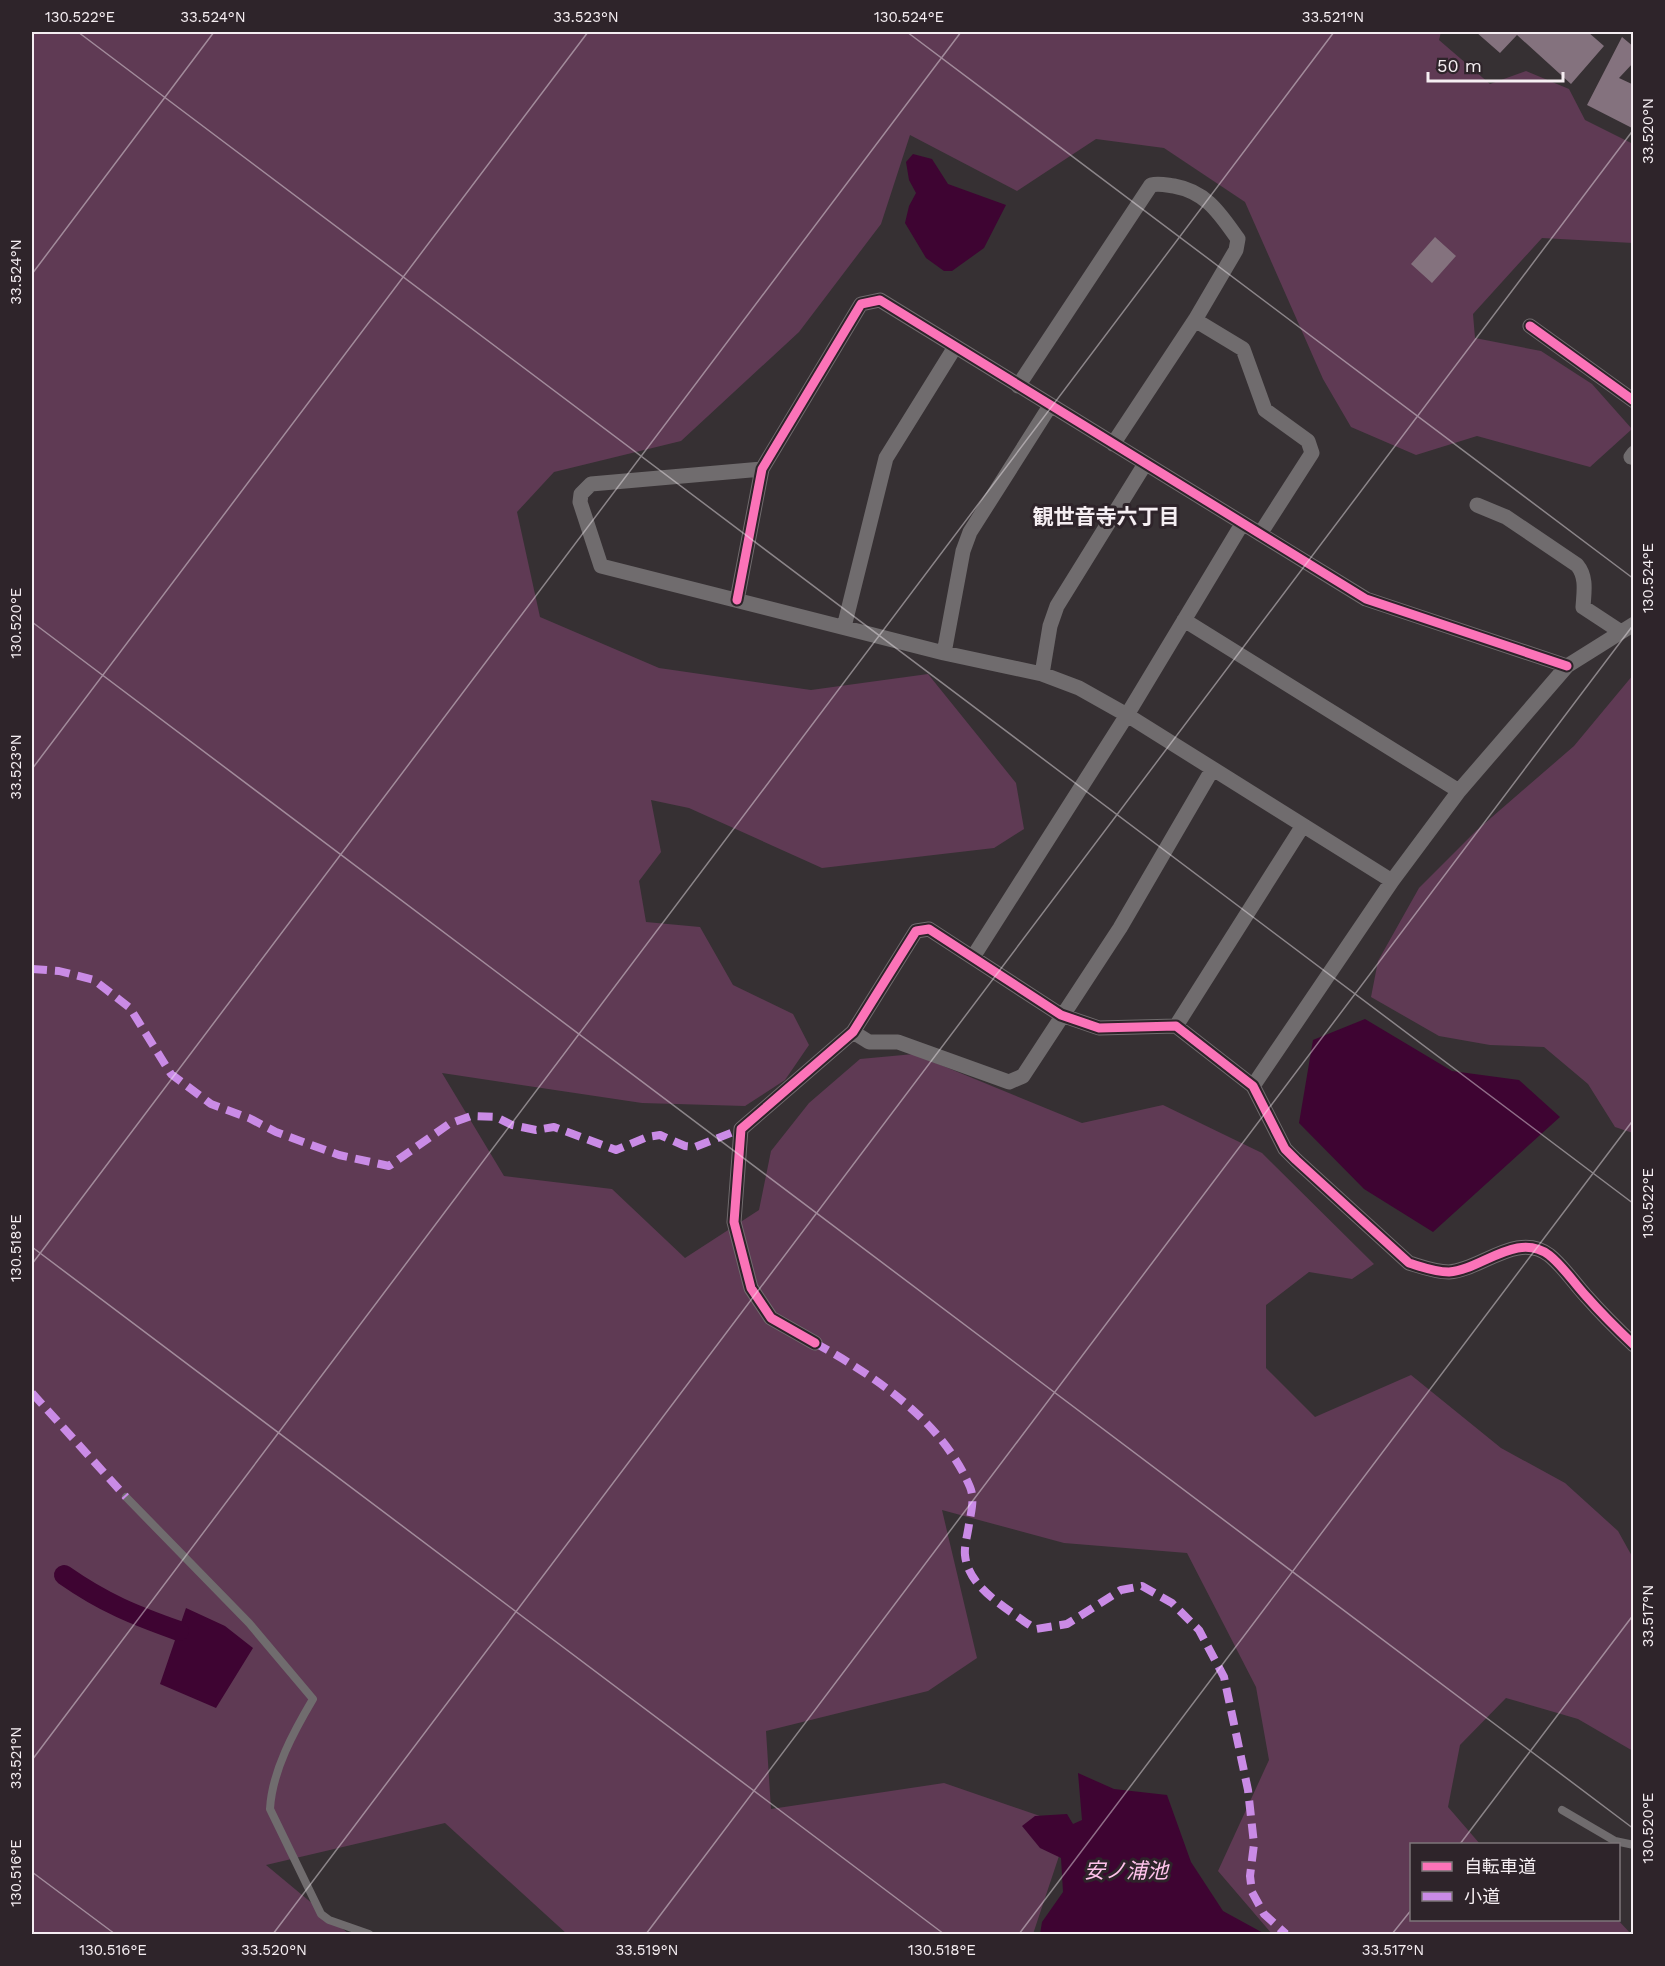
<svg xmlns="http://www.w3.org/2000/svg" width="1665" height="1966" font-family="'Work Sans','Noto Sans JP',sans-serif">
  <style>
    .green { fill: #5f3a54 }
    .water { fill: #3e0432 }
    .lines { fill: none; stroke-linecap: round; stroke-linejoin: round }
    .canal { stroke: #3e0432; stroke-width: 20 }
    .building { fill: #84727e }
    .lane { stroke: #706c6e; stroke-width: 8 }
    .street { stroke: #706c6e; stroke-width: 15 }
    .quiet { stroke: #ca8be6; stroke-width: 8; stroke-dasharray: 15 8; stroke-linecap: butt }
    .cycleway-casing { stroke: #2e242a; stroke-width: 13 }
    .cycleway { stroke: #fb73b8; stroke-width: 9 }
    .ticks { fill: none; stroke: #f5eef2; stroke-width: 1.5; stroke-opacity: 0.45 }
    .labels { text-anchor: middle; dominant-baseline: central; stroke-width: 6; stroke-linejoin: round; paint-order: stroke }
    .neighbourhood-label { font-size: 21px; font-weight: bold; fill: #f5eef2; stroke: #2e242a }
    .water-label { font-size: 21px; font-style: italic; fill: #ffc3eb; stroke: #2e242a }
    .neatline { fill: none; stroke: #f5eef2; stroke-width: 2 }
    .ticks-label { font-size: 15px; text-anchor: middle; fill: #f5eef2 }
  </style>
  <rect width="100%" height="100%" fill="#363033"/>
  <!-- green -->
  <path class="green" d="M32 32H1441L1439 40 1490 84 1526 71 1569 89 1585 120 1633 144V243L1542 238 1473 314 1475 338 1541 351 1592 384 1632 429 1590 467 1477 436 1416 455 1351 427 1323 379 1245 202 1164 148 1096 139 1017 191 910 135 881 224 799 332 681 441 554 472 517 512 540 617 659 668 811 690 928 674 1016 783 1024 829 994 848 822 868 689 808 651 800 661 852 639 881 646 922 700 927 733 985 793 1014 809 1045 785 1080 745 1106 642 1103 442 1073 504 1176 612 1189 685 1258 759 1210 771 1151 809 1103 860 1059 914 1054 1082 1123 1163 1105 1262 1153 1374 1264 1352 1279 1309 1272 1266 1305V1368L1315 1417 1411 1375 1501 1448 1565 1483 1618 1531 1633 1558V1751L1578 1719 1506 1698 1460 1745 1448 1807 1480 1844H1412V1920H1618L1631 1934H1272L1218 1871 1269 1760 1256 1687 1187 1553 1064 1543 942 1510 977 1658 928 1691 766 1731 771 1809 944 1783 1069 1826 1033 1934H567L445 1823 266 1865 349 1934H32Z
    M1633 675 1634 1133H1633L1615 1127 1588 1084 1544 1047 1490 1045 1439 1036 1371 997 1378 961 1419 888 1477 830 1574 746Z"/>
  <!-- water -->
  <path class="water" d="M913 154 932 159 948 184 1006 205 984 248 952 271H944L926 258 905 223 909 206 916 193 909 180 906 162Z
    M1365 1019 1452 1071 1519 1080 1560 1117 1433 1232 1364 1189 1299 1123 1313 1040Z
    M186 1608 225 1626 253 1648 216 1708 160 1684Z
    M1078 1773 1114 1789 1167 1795 1191 1862 1223 1911 1265 1934H1040L1042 1922 1063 1892 1061 1858 1040 1848 1022 1826 1035 1816 1067 1814 1073 1824 1082 1820Z"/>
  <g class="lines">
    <!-- canal -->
    <path class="canal" d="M64 1575C104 1603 134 1615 179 1631"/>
  </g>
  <!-- building -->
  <path class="building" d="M1476 32H1588L1604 46 1571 84 1517 35 1500 53Z
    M1622 37 1634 47V62L1619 78 1634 85V129L1587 105Z
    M1435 237 1456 256 1432 283 1411 264Z"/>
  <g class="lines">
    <!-- lane -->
    <path class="lane" d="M126 1497 249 1623 313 1699C294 1731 272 1771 270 1809L321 1914 329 1920 369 1934
      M1562 1810 1615 1841 1634 1845"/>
    <!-- street -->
    <path class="street" d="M1195 320 1243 349 1265 410 1308 441 1312 453 1260 534
      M1530 326 1634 401
      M1018 386 1151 185C1159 183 1166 185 1174 186 1207 192 1220 214 1238 239L1236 250 1195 320 1113 444
      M1634 453 1631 457 1634 458
      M762 469 591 484 581 494 580 502 601 566 944 653 1042 674 1079 688 1127 715 1392 881
      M1477 505 1506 517 1577 565C1587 577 1584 592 1583 607L1621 632
      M737 600 762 469 861 304 880 300 1366 599 1567 666
      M1184 620 1459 791
      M844 627 886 458 955 347
      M944 653 963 551 970 532 1050 406
      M1042 674 1050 626 1057 606 1145 464
      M973 957 1127 715 1242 524
      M1176 1026 1302 827
      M853 1032 869 1042H898L1009 1082 1023 1076 1120 928 1212 770
      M1253 1086 1392 881 1459 791 1567 666 1634 624
      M815 1343 771 1318 751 1288 734 1222 741 1129 853 1032 916 931 929 929 1061 1015 1099 1028 1176 1026 1253 1086 1285 1149 1296 1160 1409 1263C1422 1267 1435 1272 1449 1272 1481 1270 1517 1231 1549 1255 1563 1266 1574 1283 1586 1296 1601 1313 1617 1329 1634 1345"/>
    <!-- quiet -->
    <path class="quiet" d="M32 969 59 971 94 980 130 1008 171 1074 211 1104 249 1118 276 1132 339 1155 389 1166 449 1124 471 1116 496 1117 512 1125 536 1130 554 1127 616 1150 647 1137 660 1135 685 1146 695 1147 741 1129
      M815 1343C875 1376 942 1421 970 1487 975 1499 971 1512 969 1524 968 1533 964 1546 965 1555 968 1587 1005 1607 1028 1624L1036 1629 1067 1624 1121 1590 1142 1586 1172 1603 1199 1630 1224 1677 1248 1790 1254 1844 1250 1876 1252 1892 1264 1914 1286 1934
      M32 1393 126 1497"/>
    <!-- cycleway casing -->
    <g class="cycleway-casing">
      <path id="cycleway" d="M1530 326 1634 401
        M737 600 762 469 861 304 880 300 1366 599 1567 666
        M815 1343 771 1318 751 1288 734 1222 741 1129 853 1032 916 931 929 929 1061 1015 1099 1028 1176 1026 1253 1086 1285 1149 1296 1160 1409 1263C1422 1267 1435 1272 1449 1272 1481 1270 1517 1231 1549 1255 1563 1266 1574 1283 1586 1296 1601 1313 1617 1329 1634 1345"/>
    </g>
    <!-- cycleway -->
    <use href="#cycleway" class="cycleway"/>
  </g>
  <!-- ticks -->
  <path class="ticks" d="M78 32 1634 1204M907 32 1634 579M32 274 214 32M32 622 1634 1829M32 769 588 32M32 1247 944 1934M32 1264 961 32M32 1760 1334 32M1460 1844 1634 1614M32 1872 115 1934M273 1934 1634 129M646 1934 1634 624M1019 1934 1634 1119M1392 1934 1412 1909"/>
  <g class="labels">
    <!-- neighbourhood labels -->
    <g class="neighbourhood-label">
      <text x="1106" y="516">観世音寺六丁目</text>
    </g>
    <!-- water labels -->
    <g class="water-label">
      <text x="1126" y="1870">安ノ浦池</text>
    </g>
  </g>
  <!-- border -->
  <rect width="1665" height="1966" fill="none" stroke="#2e242a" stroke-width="66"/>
  <!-- legend -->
  <rect x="1410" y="1843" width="210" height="78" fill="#2e242a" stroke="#7e757a" stroke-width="1.5"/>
  <rect x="1422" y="1862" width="30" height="9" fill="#fb73b8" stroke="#7e757a" stroke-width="1.5"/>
  <text x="1464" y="1873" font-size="18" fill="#f5eef2">自転車道</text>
  <rect x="1422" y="1892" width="30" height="9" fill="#ca8be6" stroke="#7e757a" stroke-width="1.5"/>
  <text x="1464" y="1903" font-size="18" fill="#f5eef2">小道</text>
  <!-- scale -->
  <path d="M1428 72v9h135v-9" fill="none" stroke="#f5eef2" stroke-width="3"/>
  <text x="1437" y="72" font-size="18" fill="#f5eef2" stroke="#2e242a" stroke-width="4.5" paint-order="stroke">50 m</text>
  <rect x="33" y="33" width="1599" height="1900" class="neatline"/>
  <g class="ticks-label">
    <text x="80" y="22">130.522°E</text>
    <text x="213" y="22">33.524°N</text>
    <text x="586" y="22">33.523°N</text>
    <text x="909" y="22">130.524°E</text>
    <text x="1333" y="22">33.521°N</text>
    <text transform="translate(1648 131) rotate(-90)" y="5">33.520°N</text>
    <text transform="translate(16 272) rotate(-90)" y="5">33.524°N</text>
    <text transform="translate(1648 578) rotate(-90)" y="5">130.524°E</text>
    <text transform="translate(16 623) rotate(-90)" y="5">130.520°E</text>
    <text transform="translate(16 767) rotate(-90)" y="5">33.523°N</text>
    <text transform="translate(1648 1203) rotate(-90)" y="5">130.522°E</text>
    <text transform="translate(16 1248) rotate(-90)" y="5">130.518°E</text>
    <text transform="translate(1648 1616) rotate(-90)" y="5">33.517°N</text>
    <text transform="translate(16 1758) rotate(-90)" y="5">33.521°N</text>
    <text transform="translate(1648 1828) rotate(-90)" y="5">130.520°E</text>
    <text transform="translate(16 1873) rotate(-90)" y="5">130.516°E</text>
    <text x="113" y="1955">130.516°E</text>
    <text x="274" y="1955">33.520°N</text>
    <text x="647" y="1955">33.519°N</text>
    <text x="942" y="1955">130.518°E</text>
    <text x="1393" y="1955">33.517°N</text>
  </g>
</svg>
